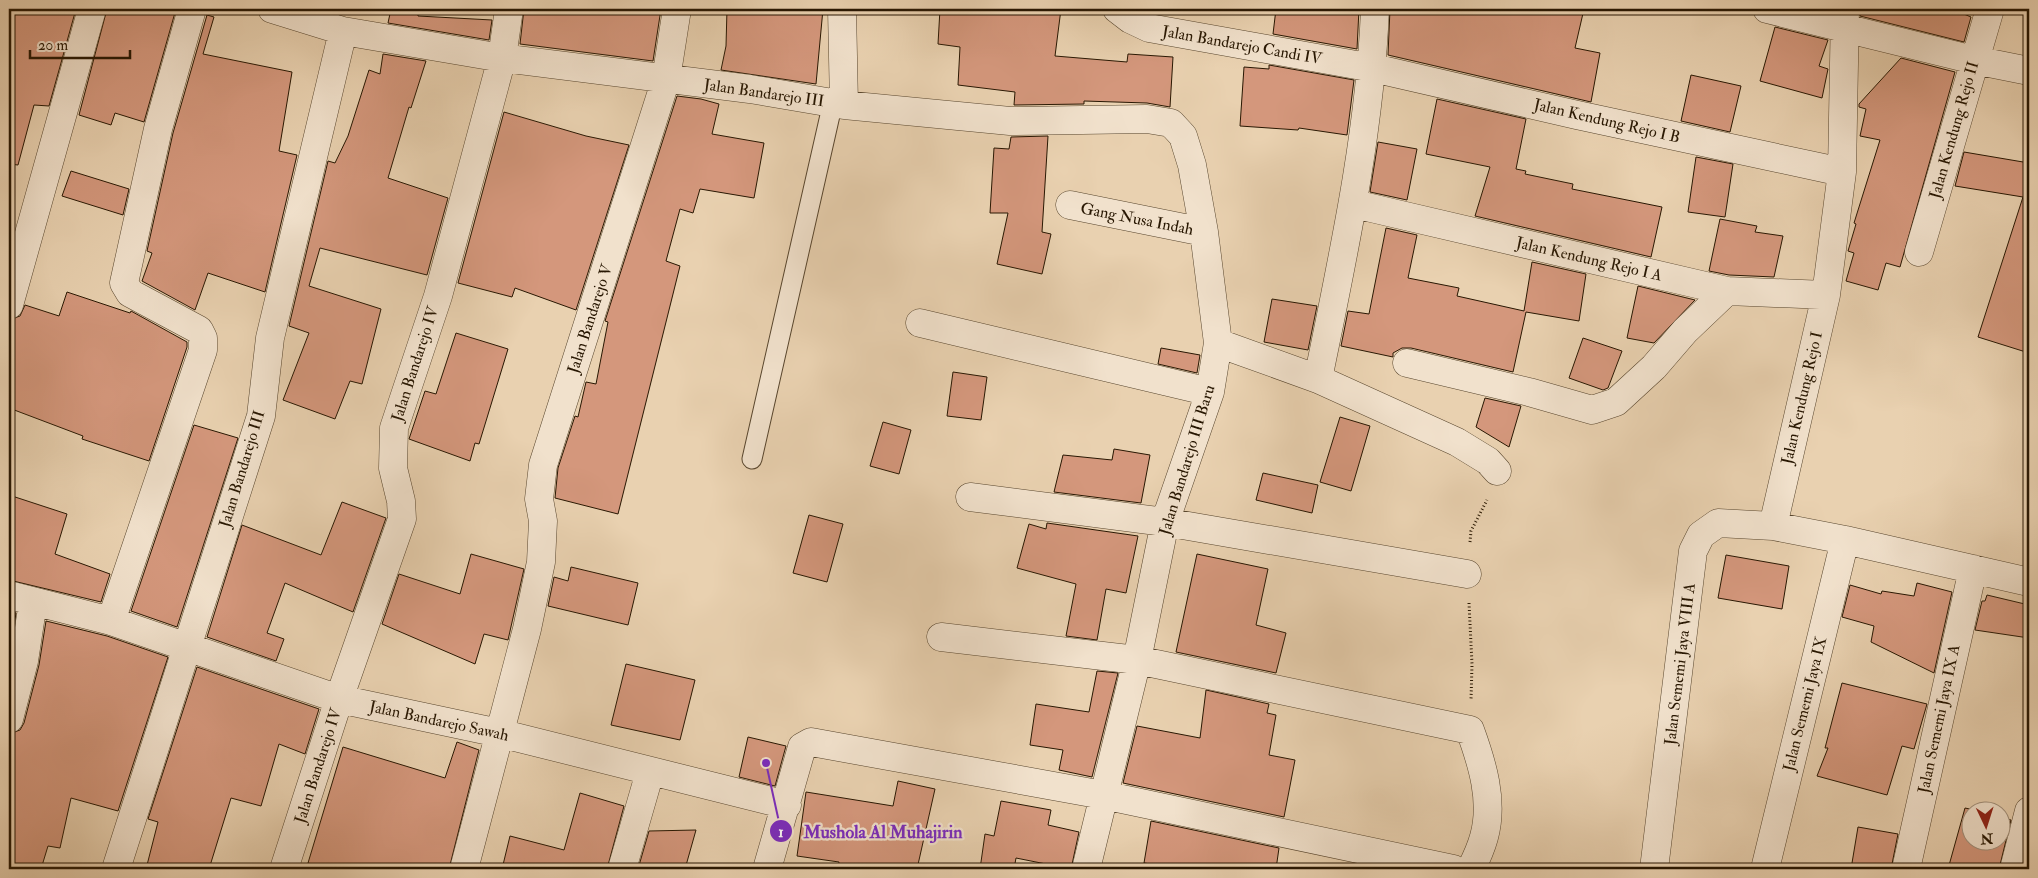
<svg xmlns="http://www.w3.org/2000/svg" width="2038" height="878" font-family="'IM FELL Double Pica',serif">
  <style>
    .building { fill: #d4977c; stroke: #281702 }
    .lines { fill: none; stroke-linecap: round; stroke-linejoin: round }
    .service-casing { stroke: #58462e; stroke-width: 21 }
    .minor-casing { stroke: #58462e; stroke-width: 29 }
    .path { stroke: #281702; stroke-width: 3; stroke-dasharray: 1 2.5; stroke-linecap: butt }
    .service { stroke: #f1e1cc; stroke-width: 19 }
    .minor { stroke: #f1e1cc; stroke-width: 28 }
    .labels { text-anchor: middle; dominant-baseline: central; stroke-width: 4.5; stroke-linejoin: round; paint-order: stroke }
    .street-label { font-size: 16px; fill: #281702; stroke: #f1e1cc }
    .leader { fill: none; stroke: #7b2cbf; stroke-width: 2 }
    .callout-dot { fill: #7b2cbf; stroke: #f1e1cc; stroke-width: 2 }
    .mark-label { font-size: 15px; text-anchor: middle; font-weight: bold; fill: #fff }
    .callout-label { font-size: 18px; text-anchor: middle; font-weight: bold; fill: #7b2cbf; stroke: #f1e1cc; stroke-width: 4.5; stroke-linejoin: round; paint-order: stroke }
  </style>
  <rect width="100%" height="100%" fill="#e9d1b0"/>
  <filter id="stains"><feTurbulence type="fractalNoise" baseFrequency=".004" numOctaves="4"/><feColorMatrix values="0 0 0 0 .2 0 0 0 0 .09 0 0 0 0 .02 0 0 0 .5 -.17"/></filter>
  <radialGradient id="worn" r=".72"><stop offset=".6" stop-color="#630" stop-opacity="0"/><stop offset="1" stop-color="#630" stop-opacity=".3"/></radialGradient>
  <!-- building -->
  <path class="building" d="M9 9H76L49 106 34 105 18 165 9 164Z
    M107 9H176L144 122 115 113 111 125 79 115Z
    M391 9H418V16L492 20 489 40 388 23Z
    M524 9H661L653 61 520 44Z
    M727 9H823L816 84 721 70 726 46Z
    M940 9H1061L1055 56 1127 62 1128 54 1173 57 1170 107 1147 103 1084 101V104L1014 105 1015 92 958 85 960 47 938 44Z
    M1276 9H1359L1357 49 1273 34Z
    M1390 9H1584L1575 48 1600 53 1591 102 1388 55Z
    M1861 9H1952L1971 17 1964 42 1860 16Z
    M207 15 214 17 203 54 292 72 279 151 297 155 265 292 208 273 195 310 142 281 152 253 147 251 173 133Z
    M1775 27 1828 40 1819 66 1828 69 1822 98 1760 81Z
    M383 54 426 61 411 108 409 107 388 178 448 198 427 275 320 248 309 286 381 309 362 384 350 381 335 419 283 400 309 333 289 326 328 161 335 163 348 136 369 70 380 74Z
    M1901 58 1955 72 1900 267 1886 263 1878 290 1846 281 1854 253 1848 251 1856 224 1854 223 1880 140 1860 136 1866 109 1859 107V104Z
    M1269 65 1354 80 1347 135 1299 128 1298 130 1240 126 1244 67 1269 69Z
    M1691 75 1741 86 1730 132 1681 121Z
    M677 96 701 99 719 104 712 134 764 143 754 198 700 189 693 213 680 209 666 261 680 266 618 514 555 498 558 468 575 416 578 417 586 382 596 384 608 322 605 321Z
    M1437 99 1526 119 1516 169 1526 171 1525 174 1573 184 1572 189 1662 207 1651 257 1475 216 1490 167 1426 154Z
    M504 112 586 136 629 145 576 310 515 288 512 297 458 283Z
    M1048 136 1042 232 1051 234 1042 274 997 264 1008 213H990L994 148 1009 149 1011 137Z
    M1378 142 1417 149 1407 200 1370 192Z
    M1964 152 2029 163V353L1978 337 2023 197 1955 186Z
    M1696 157 1733 164 1725 217 1688 212Z
    M71 171 129 189 123 215 62 196Z
    M1720 219 1757 226 1755 232 1783 236 1774 277 1729 275 1709 271Z
    M1386 228 1417 235 1408 278 1459 288 1457 296 1524 311 1532 262 1586 274 1579 321 1526 312 1513 372 1411 348H1402L1393 353V357L1341 346 1348 311 1369 314Z
    M1638 286 1695 300 1654 343 1627 338Z
    M67 292 130 313 131 311 187 342V347L149 461 82 439 83 436 9 408V320L20 316 25 305 59 316Z
    M1272 299 1317 306 1308 350 1264 342Z
    M456 333 508 349 479 444 475 443 470 461 409 439 425 391 436 394Z
    M1583 338 1622 351 1608 388 1603 390 1569 378Z
    M1161 348 1200 355 1197 373 1158 364Z
    M953 372 987 377 981 420 947 416Z
    M1485 398 1521 406 1509 447 1476 427Z
    M1340 417 1370 426 1351 491 1320 482Z
    M883 422 911 430 899 474 870 466Z
    M194 425 238 438 177 627 131 611Z
    M1114 449 1150 455 1141 503 1054 492 1063 455 1112 460Z
    M1263 473 1318 485 1312 513 1256 500Z
    M9 495 67 514 55 554 110 574 101 602 9 580Z
    M342 502 386 518 353 612 285 583 267 633 284 639 276 661 207 637 242 525 321 555Z
    M809 515 843 524 827 582 793 573Z
    M1047 523 1138 536 1126 593 1106 589 1097 640 1066 636 1076 584 1017 568 1029 524 1046 529Z
    M471 554 524 569 508 640 484 634 475 664 382 624 399 574 460 594Z
    M1197 554 1268 569 1256 625 1286 633 1276 673 1176 652Z
    M1726 555 1789 566 1782 609 1718 598Z
    M571 567 638 583 628 625 548 606 554 577 568 581Z
    M1917 583 1952 592 1934 673 1871 642 1874 626 1842 617 1850 585 1881 594 1882 591 1914 596Z
    M1987 595 2029 605V638L1975 630 1982 601H1985Z
    M9 611 16 613 9 657Z
    M46 621 107 636 168 657 118 811 71 798 60 848 48 846 41 869H9V734L20 730 24 723 39 665Z
    M626 664 695 680 680 740 611 725Z
    M197 667 319 709 305 754 279 744 261 806 231 798 209 869H146L158 822 148 819Z
    M1097 671 1118 673 1092 777 1059 770 1063 750 1030 745 1036 704 1089 712Z
    M1842 683 1927 704 1914 749 1902 746 1887 795 1817 776 1828 748H1825Z
    M1206 690 1269 704 1267 713 1276 715 1269 755 1295 760 1284 817 1123 783 1137 726 1200 738Z
    M748 737 786 746 775 786 739 777Z
    M457 742 479 750 449 869H332L308 863 343 747 445 778Z
    M898 781 935 789 917 869H838L839 862 797 856 806 792 893 806Z
    M580 793 624 806 607 869H502L510 836 564 850Z
    M1001 801 1051 810 1048 825 1079 832 1071 869 1016 858 1014 869H980L985 834 994 836Z
    M1965 808 1974 810H1970V840H2000V817L2011 820 1999 869H1948Z
    M1151 821 1279 848 1276 869H1185L1144 863Z
    M1858 827 1898 834 1891 869H1851Z
    M696 830 685 869H638L649 831Z"/>
  <g class="lines">
    <!-- service casing -->
    <g class="service-casing">
      <path id="service" d="M752 459 833 102"/>
    </g>
    <!-- minor casing -->
    <g class="minor-casing">
      <path id="minor" d="M272 9 343 31 502 58 750 89 844 105 1010 121 1147 119 1171 123 1183 136 1192 165 1204 232 1218 343 1210 392 1165 522 1137 660 1086 869
        M842 9 844 105
        M1117 9 1130 19 1149 28 1373 68 1577 115 1842 172
        M1767 9 1974 60 2029 71
        M1845 9 1842 172 1826 295 1773 526 1845 540 2029 582
        M1354 204 1727 291 1826 295
        M1070 205 1204 232
        M1919 252 1990 9
        M9 305 92 9
        M920 323 1210 392
        M1218 343 1318 379 1457 442 1488 461 1497 471
        M1407 363 1529 392 1592 410 1616 402 1654 367 1685 331 1727 291
        M1318 379C1343 256 1370 134 1375 9
        M970 497 1165 522 1467 574
        M9 595 111 621 339 699 499 733 787 805
        M111 621 203 350V338L199 330 130 293 124 283 158 129 192 9
        M941 637 1137 660 1470 730C1482 763 1494 801 1484 837 1481 848 1476 859 1471 869
        M9 719 24 661 33 602
        M116 869 261 416 270 338 343 31
        M284 869 339 699 402 519 401 501 393 468 394 428 438 296 502 58 509 9
        M464 869 527 629 541 562 543 521 539 499 543 465 666 79 677 9
        M622 869 650 772
        M767 869 802 747 811 742 1103 795 1453 869
        M1654 869 1693 551 1701 535 1718 523 1773 526
        M1765 869 1845 540
        M1906 869 1973 569
        M2014 869 2029 811"/>
    </g>
    <!-- path -->
    <path class="path" d="M1470 542 1471 531 1487 500
      M1469 603 1472 664 1471 700"/>
    <!-- service -->
    <use href="#service" class="service"/>
    <!-- minor -->
    <use href="#minor" class="minor"/>
  </g>
  <g class="labels">
    <!-- street labels -->
    <g class="street-label">
      <text transform="translate(1242 45) rotate(10)">Jalan Bandarejo Candi IV</text>
      <text transform="translate(764 93) rotate(8)">Jalan Bandarejo III</text>
      <text transform="translate(1607 121) rotate(13)">Jalan Kendung Rejo I B</text>
      <text transform="translate(1954 130) rotate(-74)">Jalan Kendung Rejo II</text>
      <text transform="translate(1137 219) rotate(11)">Gang Nusa Indah</text>
      <text transform="translate(1589 259) rotate(13)">Jalan Kendung Rejo I A</text>
      <text transform="translate(590 319) rotate(-72)">Jalan Bandarejo V</text>
      <text transform="translate(415 364) rotate(-72)">Jalan Bandarejo IV</text>
      <text transform="translate(1802 398) rotate(-77)">Jalan Kendung Rejo I</text>
      <text transform="translate(1187 460) rotate(-73)">Jalan Bandarejo III Baru</text>
      <text transform="translate(242 469) rotate(-73)">Jalan Bandarejo III</text>
      <text transform="translate(1680 664) rotate(-83)">Jalan Sememi Jaya VIII A</text>
      <text transform="translate(1805 704) rotate(-76)">Jalan Sememi Jaya IX</text>
      <text transform="translate(1939 719) rotate(-78)">Jalan Sememi Jaya IX A</text>
      <text transform="translate(439 721) rotate(12)">Jalan Bandarejo Sawah</text>
      <text transform="translate(318 766) rotate(-72)">Jalan Bandarejo IV</text>
    </g>
  </g>
  <!-- callouts -->
  <path class="leader" d="M766 763L781 831"/>
  <g class="callout-dot">
    <circle cx="766" cy="763" r="5"/>
    <circle cx="781" cy="831" r="12"/>
  </g>
  <g class="mark-label">
    <text x="781" y="837">1</text>
  </g>
  <g class="callout-label">
    <text x="883" y="838">Mushola Al Muhajirin</text>
  </g>
  <!-- margin -->
  <rect width="2038" height="878" fill="none" stroke="#e9d1b0" stroke-width="30"/>
  <rect x="10" y="10" width="2018" height="858" fill="none" stroke="#281702" stroke-width="2.5"/>
  <rect x="15" y="15" width="2008" height="848" fill="none" stroke="#281702"/>
  <!-- north arrow -->
  <g transform="translate(1986 826) rotate(176)"><circle r="24" fill="#f1e1cc" stroke="#a1907b"/>
  <path d="M0-4L9 19L0 12L-9 19Z" fill="#8f2418"/>
  <text y="-8" font-size="14" font-weight="bold" text-anchor="middle" fill="#281702">N</text>
  </g>
  <!-- scale -->
  <path d="M30 50v8h100v-8" fill="none" stroke="#281702" stroke-width="2.5"/>
  <text x="38" y="50" font-size="15" fill="#281702" stroke="#f1e1cc" stroke-width="4" paint-order="stroke">20 m</text>
  <rect width="100%" height="100%" filter="url(#stains)"/>
  <rect width="100%" height="100%" fill="url(#worn)"/>
</svg>
